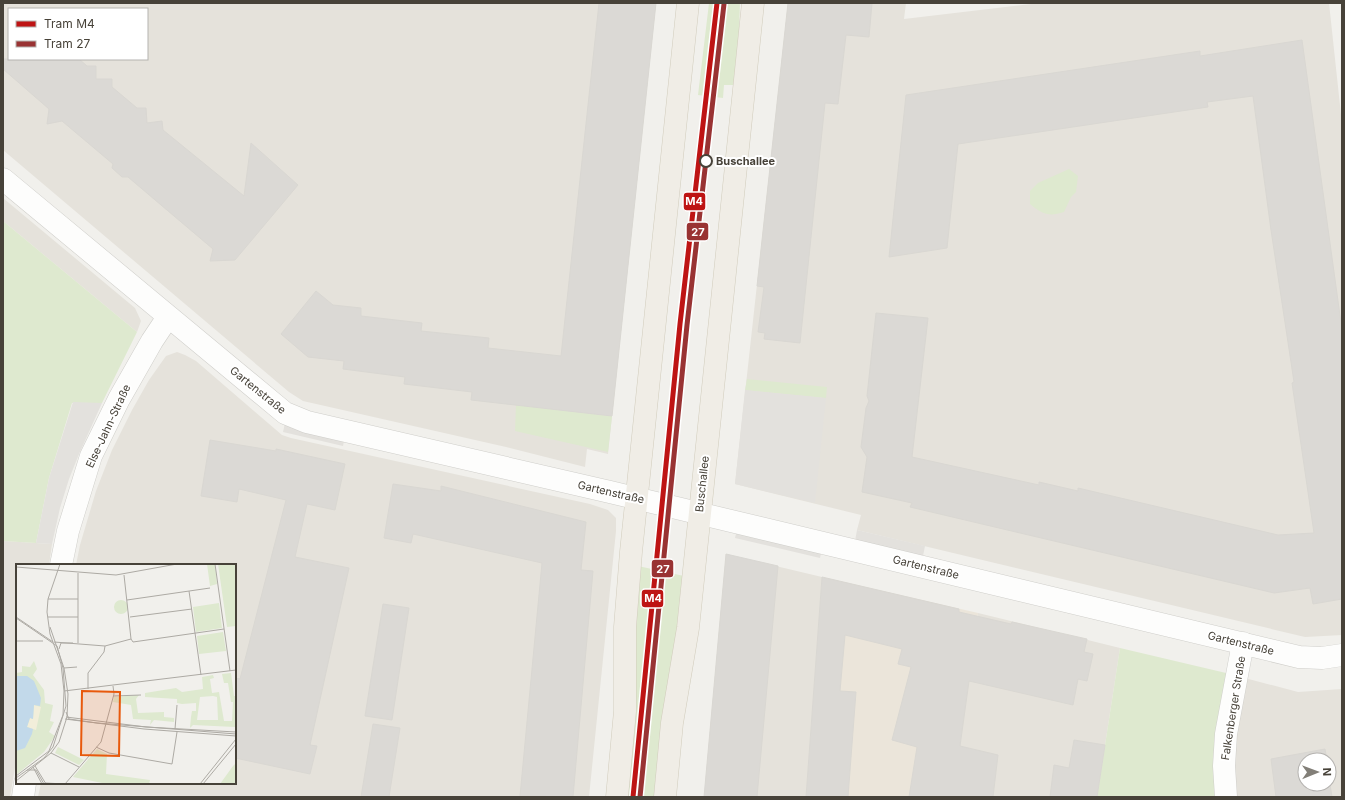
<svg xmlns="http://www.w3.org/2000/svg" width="1345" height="800" font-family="Inter,sans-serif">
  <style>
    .residential { fill: #e5e2db; fill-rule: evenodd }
    .commercial { fill: #ebe5da }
    .green { fill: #dee9cf }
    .parking { fill: #e3e1dd }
    .building { fill: #dbd9d5; stroke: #d9d7d2 }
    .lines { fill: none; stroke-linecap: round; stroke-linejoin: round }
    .minor-casing { stroke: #cfceca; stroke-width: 23 }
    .major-casing { stroke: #d1ccbc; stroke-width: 23 }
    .minor { stroke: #fdfdfc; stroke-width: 22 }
    .major { stroke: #f0ede6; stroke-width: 22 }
    .tram-1-casing { stroke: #fff; stroke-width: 8 }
    .tram-2-casing { stroke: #fff; stroke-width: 8 }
    .tram-1 { stroke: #be1414; stroke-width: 5 }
    .tram-2 { stroke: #933; stroke-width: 5 }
    .stop-dot { fill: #fff; stroke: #474239; stroke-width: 2 }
    .labels { text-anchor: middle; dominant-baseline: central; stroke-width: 4; stroke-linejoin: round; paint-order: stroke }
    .stop-label { font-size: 11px; font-weight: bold; fill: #474239; stroke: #fff; text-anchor: start }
    .street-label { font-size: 11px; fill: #474239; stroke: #fff }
    .inset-road { fill: none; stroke: #adaaa4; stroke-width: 1 }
    .view { fill: #e8590c; fill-opacity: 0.15; stroke: #e8590c; stroke-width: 2 }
    .inset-edge { fill: none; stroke: #474239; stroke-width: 2 }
    .line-badge { stroke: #fff; stroke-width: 1.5 }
    .badge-label { font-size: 11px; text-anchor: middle; font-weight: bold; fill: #fff }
  </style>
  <rect width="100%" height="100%" fill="#f1f0ec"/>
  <!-- residential -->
  <path class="residential" d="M3 3H656L608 454 587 449 585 467 506 447 303 401 289 392 3 150ZM9 9H147V59H9Z
    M788 3H906L904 19 1040 3H1329L1342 124V635L1305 637 857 530 861 515 735 484Z
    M3 198 135 308 141 321 137 332 3 221Z
    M177 352 185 355 196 361 282 435 291 438 590 504 608 510 616 518V531L589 797H38L41 783H235V565H76L80 545 96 491 112 450 132 410 149 380 166 356Z
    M3 541 52 544 49 565H17V756L10 797H3Z
    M726 554 822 577 806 797H704Z
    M978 613 1120 648 1097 797H953Z
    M1226 673 1298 692 1342 689V797H1216L1227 682ZM1305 760H1329V784H1305Z"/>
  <!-- commercial -->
  <path class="commercial" d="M822 577 978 613 953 797H806Z"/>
  <!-- green -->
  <path class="green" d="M709 3H740L737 85H724L723 98 698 95Z
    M1069 169 1078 176 1076 192 1071 197 1064 212C1049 217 1042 214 1030 204V191L1038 183Z
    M3 221 137 332 102 403H72L49 478 36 543 3 541Z
    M747 379 827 387 826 398 745 390Z
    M516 405 612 416 608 452 515 431Z
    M638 566 684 576 656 797H624L634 657Z
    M1120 648 1226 673 1227 682 1216 797H1097Z"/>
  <!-- parking -->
  <path class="parking" d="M745 390 826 398 815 503 735 484Z
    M73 402 102 403 79 454 69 479 60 508 52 544 36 543 49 478Z
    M285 423 345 436 343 446 283 432Z
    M737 529 822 549 820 558 735 538Z
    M857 530 925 546 923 556 855 541Z"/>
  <!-- building -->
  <path class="building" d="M599 3H656L612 416 471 400 472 392 404 384 405 377 343 369 344 361 308 357 281 334 316 291 333 305 361 308V316L422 323 421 331 489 338 488 348 561 356Z
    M788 3H872L869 37 846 35 838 104 825 103 800 343 764 339 765 333 758 332 764 287 757 286Z
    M1302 40 1342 330V599L1313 604 1310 588 1274 593 910 507 912 503 862 492 867 457 861 447 866 408 869 401 867 396 876 313 928 318 912 457 1039 485V482L1078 491V488L1278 535 1314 533 1292 383 1294 382 1271 230 1253 96 1207 102 1208 107 958 144 947 248 889 257 906 95 1200 51V56Z
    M3 59H79L87 66H96V79H112V87L137 108H146L147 123 162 121 163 130 244 196 251 143 298 185 235 260 210 261 213 249 161 205 128 177H122L112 168 113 164 62 121 47 124 49 109 3 69Z
    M210 440 276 451V449L345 464 335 510 307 504 295 557 349 568 310 745 317 746 310 774 235 758V678L240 679 286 500 239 489 237 502 201 496Z
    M393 484 441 491V486L586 522 581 570 593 571 573 797 520 796 542 563 413 534 411 543 384 538Z
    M726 554 778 566 757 797H704Z
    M822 577 959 609V612L1011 624 1012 622 1087 639 1084 652 1093 654 1087 681 1078 679 1073 705 969 681 960 746 998 755 993 797H909L917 747 892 740 911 667 898 664 902 649 845 635 840 691 856 692 848 797H806Z
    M383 604 409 608 392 720 365 716Z
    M373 724 400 728 389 797H361Z
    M1074 740 1105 745 1097 797H1050L1054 765 1069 768Z
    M1325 749 1327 760H1305V784H1329V778L1332 797H1276L1271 759Z"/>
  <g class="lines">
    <!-- minor casing -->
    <g class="minor-casing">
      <path id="minor" d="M3 179 285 413 307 422 610 492 1299 657 1322 658 1342 655
        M61 565 68 531 91 456 119 399 152 341 168 317
        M23 797 25 783
        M1226 797 1224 766 1226 734 1243 643"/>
    </g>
    <!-- major casing -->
    <g class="major-casing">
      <path id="major" d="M617 797 625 711V627L631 552 688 3
        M665 797 672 723 688 628 753 3"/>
    </g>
    <!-- minor -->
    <use href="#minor" class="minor"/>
    <!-- major -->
    <use href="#major" class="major"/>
    <!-- tram-1 casing -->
    <g class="tram-1-casing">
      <path id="tram-1" d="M633 797 680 324 717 3"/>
    </g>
    <!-- tram-2 casing -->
    <g class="tram-2-casing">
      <path id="tram-2" d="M640 797 687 325 724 4"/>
    </g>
    <!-- tram-1 -->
    <use href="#tram-1" class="tram-1"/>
    <!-- tram-2 -->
    <use href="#tram-2" class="tram-2"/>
  </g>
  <!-- markers -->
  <circle class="stop-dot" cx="706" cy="161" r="6"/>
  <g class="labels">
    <!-- stop labels -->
    <g class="stop-label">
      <text x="716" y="161">Buschallee</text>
    </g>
    <!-- street labels -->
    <g class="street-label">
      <text transform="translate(258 390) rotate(39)">Gartenstraße</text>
      <text transform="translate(108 426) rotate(-65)">Else-Jahn-Straße</text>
      <text transform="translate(702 484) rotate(-84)">Buschallee</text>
      <text transform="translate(611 492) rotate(13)">Gartenstraße</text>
      <text transform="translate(926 567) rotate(14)">Gartenstraße</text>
      <text transform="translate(1241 643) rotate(14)">Gartenstraße</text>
      <text transform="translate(1233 708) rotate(-81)">Falkenberger Straße</text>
    </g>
  </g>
  <!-- overview -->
  <g transform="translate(16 564)">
    <rect width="220" height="220" fill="#f1f0ec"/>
    <path d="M191 0H199L201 20 194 22ZM202 0H220V62L211 63ZM98 43a7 7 0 1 1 14 0a7 7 0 1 1-14 0ZM203 39 206 64 180 68 177 43ZM207 68 210 87 183 90 181 72ZM18 97 21 105 17 111 28 126 29 139 37 141 34 157 38 158 33 168 39 172 28 188 0 211V109L6 108V102L14 103ZM215 109 218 132H220V166L219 163 177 161 174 164 175 153 176 147H180V139L166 140 161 139V135L129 133V129L160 124 166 128 187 125 186 113 197 111 198 114 194 115 196 129 203 128 208 157H216L217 138H215L212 119H208L206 110ZM197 132 201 133 202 156H181L184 133ZM123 131 120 135 122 149 148 148V153L158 154V158L138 156 134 161 135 156 117 155 115 141 97 138 98 133ZM42 183 68 196 63 201 39 189ZM81 185 91 190 90 210 134 216 133 220H91L57 213ZM220 199V220H204L217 202Z" fill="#dee9cf" fill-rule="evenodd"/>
    <path d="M18 141 25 143 20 166 11 163 14 154 17 155Z" fill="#f2eeda"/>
    <path d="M0 112H11L18 117 25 134 24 142 18 141 17 155 14 154 11 163 17 165 16 170 9 184 0 187Z" fill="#c2d9ea"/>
    <path class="inset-road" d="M199 0 214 107M0 3 100 11 161 0M108 11 115 75M173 27 185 111M32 35H62M111 36 194 24M0 53 37 78M32 53H62M114 53 176 45M0 54 41 82 47 104 50 142 37 183 28 194 0 214M115 75 117 78 208 65M0 77H27M38 78 89 82 115 75M62 79V9M43 85 45 79H57M48 104 61 103M72 125V109L88 88 89 82M48 127 220 106M97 132 125 131M50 148 53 155 81 159 220 170M50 153 130 163 220 168M49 155 128 165 220 172M159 165 161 141M80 183 93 189 156 200 161 168M35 189 63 203M19 202 30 220M17 203 26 220M11 206H20L28 220M0 212 33 187 47 151 48 127 45 100 34 70 31 48 32 35 44 0M0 217 35 189 43 178 51 153 52 130 48 104 34 63M29 219 49 220 85 178 98 130 97 122M184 220 220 175M187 220 220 180"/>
    <path class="view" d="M66 127 104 128 103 192 65 191Z"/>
    <rect width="220" height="220" class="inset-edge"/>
  </g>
  <g class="line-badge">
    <rect x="683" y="192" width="23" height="19" rx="4" fill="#be1414"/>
    <rect x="686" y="222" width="23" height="19" rx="4" fill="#933"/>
    <rect x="651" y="559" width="23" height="19" rx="4" fill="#933"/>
    <rect x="641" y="589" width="23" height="19" rx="4" fill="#be1414"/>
  </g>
  <g class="badge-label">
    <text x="694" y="205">M4</text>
    <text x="698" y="236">27</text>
    <text x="663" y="573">27</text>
    <text x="653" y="602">M4</text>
  </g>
  <!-- border -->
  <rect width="1345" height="800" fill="none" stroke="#474239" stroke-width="8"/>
  <!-- legend -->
  <rect x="8" y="8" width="140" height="52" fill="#ffffff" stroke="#b5b3b0"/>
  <rect x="16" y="21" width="20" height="6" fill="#be1414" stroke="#b5b3b0"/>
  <text x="44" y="28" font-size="12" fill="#474239">Tram M4</text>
  <rect x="16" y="41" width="20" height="6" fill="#993333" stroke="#b5b3b0"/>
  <text x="44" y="48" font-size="12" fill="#474239">Tram 27</text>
  <!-- north arrow -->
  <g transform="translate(1317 772) rotate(89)"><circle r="19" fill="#ffffff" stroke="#b5b3b0"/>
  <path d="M0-3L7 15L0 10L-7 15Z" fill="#827f78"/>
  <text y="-6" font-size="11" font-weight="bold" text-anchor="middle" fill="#474239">N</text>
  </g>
</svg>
